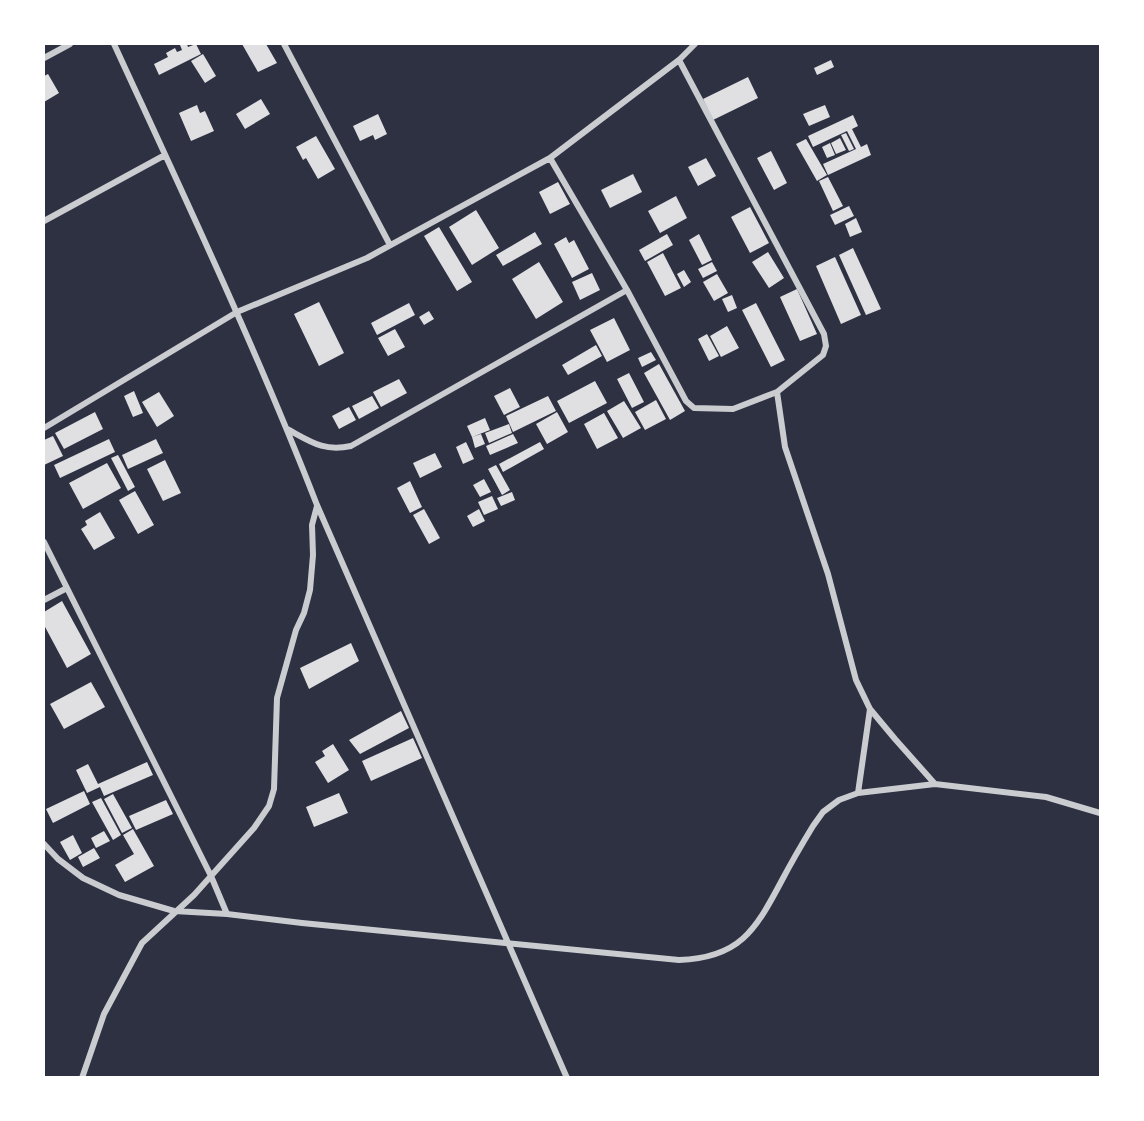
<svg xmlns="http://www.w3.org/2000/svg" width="1144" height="1121" font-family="'Sofia Sans Condensed',sans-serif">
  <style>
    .building { fill: #e0e0e3 }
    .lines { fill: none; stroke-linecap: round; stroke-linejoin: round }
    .minor { stroke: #caccd0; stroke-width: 6 }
  </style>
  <rect width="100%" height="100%" fill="#2d3142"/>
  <!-- building -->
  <path class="building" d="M183 44H187L188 47 196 44 201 54 159 75 154 64 168 57 166 53 175 48 177 52 182 50 180 45Z
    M242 44H266L277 63 258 72Z
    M203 54 216 76 205 83 191 61Z
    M831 60 834 67 817 75 814 68Z
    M48 74 59 93 44 102V76Z
    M748 77 758 98 713 120 703 99Z
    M261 99 270 114 245 129 236 114Z
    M197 105 200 113 205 111 214 131 191 141 179 113Z
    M825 105 830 117 809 126 803 114Z
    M378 114 387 134 375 140 373 135 360 141 353 126Z
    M853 115 858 126 852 129 861 147 867 144 871 155 828 175 823 164 856 149 847 131 813 147 808 136Z
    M846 133 854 149 849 151 841 135Z
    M316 136 335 169 318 179 306 158 303 160 296 147Z
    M840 138 846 150 836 154 831 143Z
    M806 139 827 175 817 181 796 144Z
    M830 143 835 155 827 158 822 147Z
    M771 151 787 183 774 190 757 158Z
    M706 158 716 176 698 186 688 167Z
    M633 174 642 192 610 208 601 190Z
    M828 177 843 206 833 211 819 181Z
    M558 182 570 204 550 214 539 192Z
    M676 196 687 218 660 233 648 211Z
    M849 206 854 216 835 225 830 215Z
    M750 207 769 243 750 253 731 217Z
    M476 210 499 248 472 265 449 227Z
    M856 218 862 232 850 237 845 224Z
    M439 227 472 282 457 291 424 236Z
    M535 232 542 244 503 266 496 255Z
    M667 234 673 245 645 261 639 250Z
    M699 234 712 260 702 265 689 240Z
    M566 237 569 243 574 240 589 269 572 278 554 244Z
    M853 248 881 309 866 315 839 255Z
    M768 252 784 278 769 288 752 262Z
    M663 253 681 288 665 296 647 262Z
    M835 257 861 315 841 324 816 266Z
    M539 262 563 302 536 319 512 279Z
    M712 262 717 271 703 278 698 269Z
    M684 270 691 282 684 287 677 274Z
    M592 273 600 290 580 300 572 282Z
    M717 274 728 293 714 301 703 282Z
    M797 289 817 334 800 341 780 297Z
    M732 295 737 308 728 312 722 299Z
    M319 302 344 353 319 366 294 314Z
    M409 303 415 315 377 335 371 323Z
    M756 303 785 360 771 367 742 310Z
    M429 311 434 319 424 325 419 317Z
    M614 318 630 350 607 362 590 330Z
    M727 326 739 348 721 357 710 336Z
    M395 329 405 347 388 356 378 338Z
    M707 334 719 356 709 361 698 339Z
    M596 345 602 356 568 375 562 365Z
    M651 352 656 360 642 367 638 358Z
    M659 364 685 411 670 420 644 373Z
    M629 373 644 402 632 408 617 379Z
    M399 379 407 393 381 407 373 392Z
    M595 381 607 403 569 423 557 401Z
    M510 388 520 407 504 415 494 396Z
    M134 391 143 413 133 417 124 396Z
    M159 392 174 416 157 427 142 402Z
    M372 396 379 408 359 419 352 406Z
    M548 396 556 411 513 432 506 416Z
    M656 400 666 419 645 430 635 412Z
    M624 401 641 428 623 438 607 411Z
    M349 407 356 420 339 429 332 416Z
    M95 412 103 429 64 449 55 433Z
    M557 412 568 432 547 444 536 424Z
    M604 413 618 438 597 449 584 424Z
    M485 418 490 430 472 437 467 426Z
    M509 424 512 433 489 443 485 433Z
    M481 434 485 444 475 448 472 437Z
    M513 434 518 443 490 455 486 446Z
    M53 436 63 456 44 465V440Z
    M109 439 115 452 60 478 54 465Z
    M156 439 163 453 128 469 122 455Z
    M466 442 474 459 463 464 456 447Z
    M540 442 544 449 503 472 499 464Z
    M435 453 442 467 420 478 413 463Z
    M118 455 135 487 128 491 111 458Z
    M165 460 181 493 163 501 147 469Z
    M107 463 121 488 83 509 69 483Z
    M496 465 510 490 502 495 488 469Z
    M484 479 491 492 480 497 473 485Z
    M410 481 422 507 410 513 397 488Z
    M135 491 154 525 138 534 119 500Z
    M512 492 515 500 501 506 497 498Z
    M492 496 498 509 484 515 478 502Z
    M424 509 440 538 429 544 413 515Z
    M479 509 485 521 473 527 467 516Z
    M100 512 115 538 94 550 81 529 87 525 85 521Z
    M62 601 91 654 67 668 44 625V612Z
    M351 643 359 661 309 689 300 668Z
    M91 682 105 707 64 729 50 704Z
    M401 711 409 728 360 754 349 740Z
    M413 738 422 758 371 781 362 761Z
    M333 744 349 770 328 783 315 762 325 756 322 751Z
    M147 762 153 775 104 796 100 787 87 793 76 770 88 764 98 784Z
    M84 791 90 804 53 823 46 809Z
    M339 793 348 813 314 827 306 807Z
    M113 794 132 828 122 833 104 799Z
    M101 798 121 835 113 840 92 802Z
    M166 800 173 814 136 830 129 816Z
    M133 829 154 866 125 882 115 865 134 854 123 835Z
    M104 831 110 841 96 848 91 838Z
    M73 835 82 853 70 860 60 842Z
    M94 848 100 858 83 867 78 857Z"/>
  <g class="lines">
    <!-- minor -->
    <path class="minor" d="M114 44C184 196 256 348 317 505L567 1078
      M284 44 390 245
      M44 58 70 44
      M550 158 627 290 686 401 694 408 733 409 777 392 823 355 826 346 824 334 679 60
      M44 221 165 155
      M777 392 785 447 828 574 856 680 870 709 895 739 935 784
      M44 428 237 312 367 258 550 158 679 60 695 44
      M287 429C311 442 324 452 351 446L627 290
      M44 542 211 876 227 914
      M44 600 67 588
      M858 793 870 709
      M44 844 58 859 83 878 119 895 174 911 227 914 302 923 679 960C739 958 755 931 781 882 791 863 802 844 813 826L823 812 839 800 858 793 935 784 1046 797 1100 813
      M82 1078 104 1014 142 943 194 895 254 828 269 806 274 789 277 698 296 630 304 613 310 590 313 555 312 525 317 506"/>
  </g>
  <!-- border -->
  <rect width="1144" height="1121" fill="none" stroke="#ffffff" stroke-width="90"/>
</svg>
